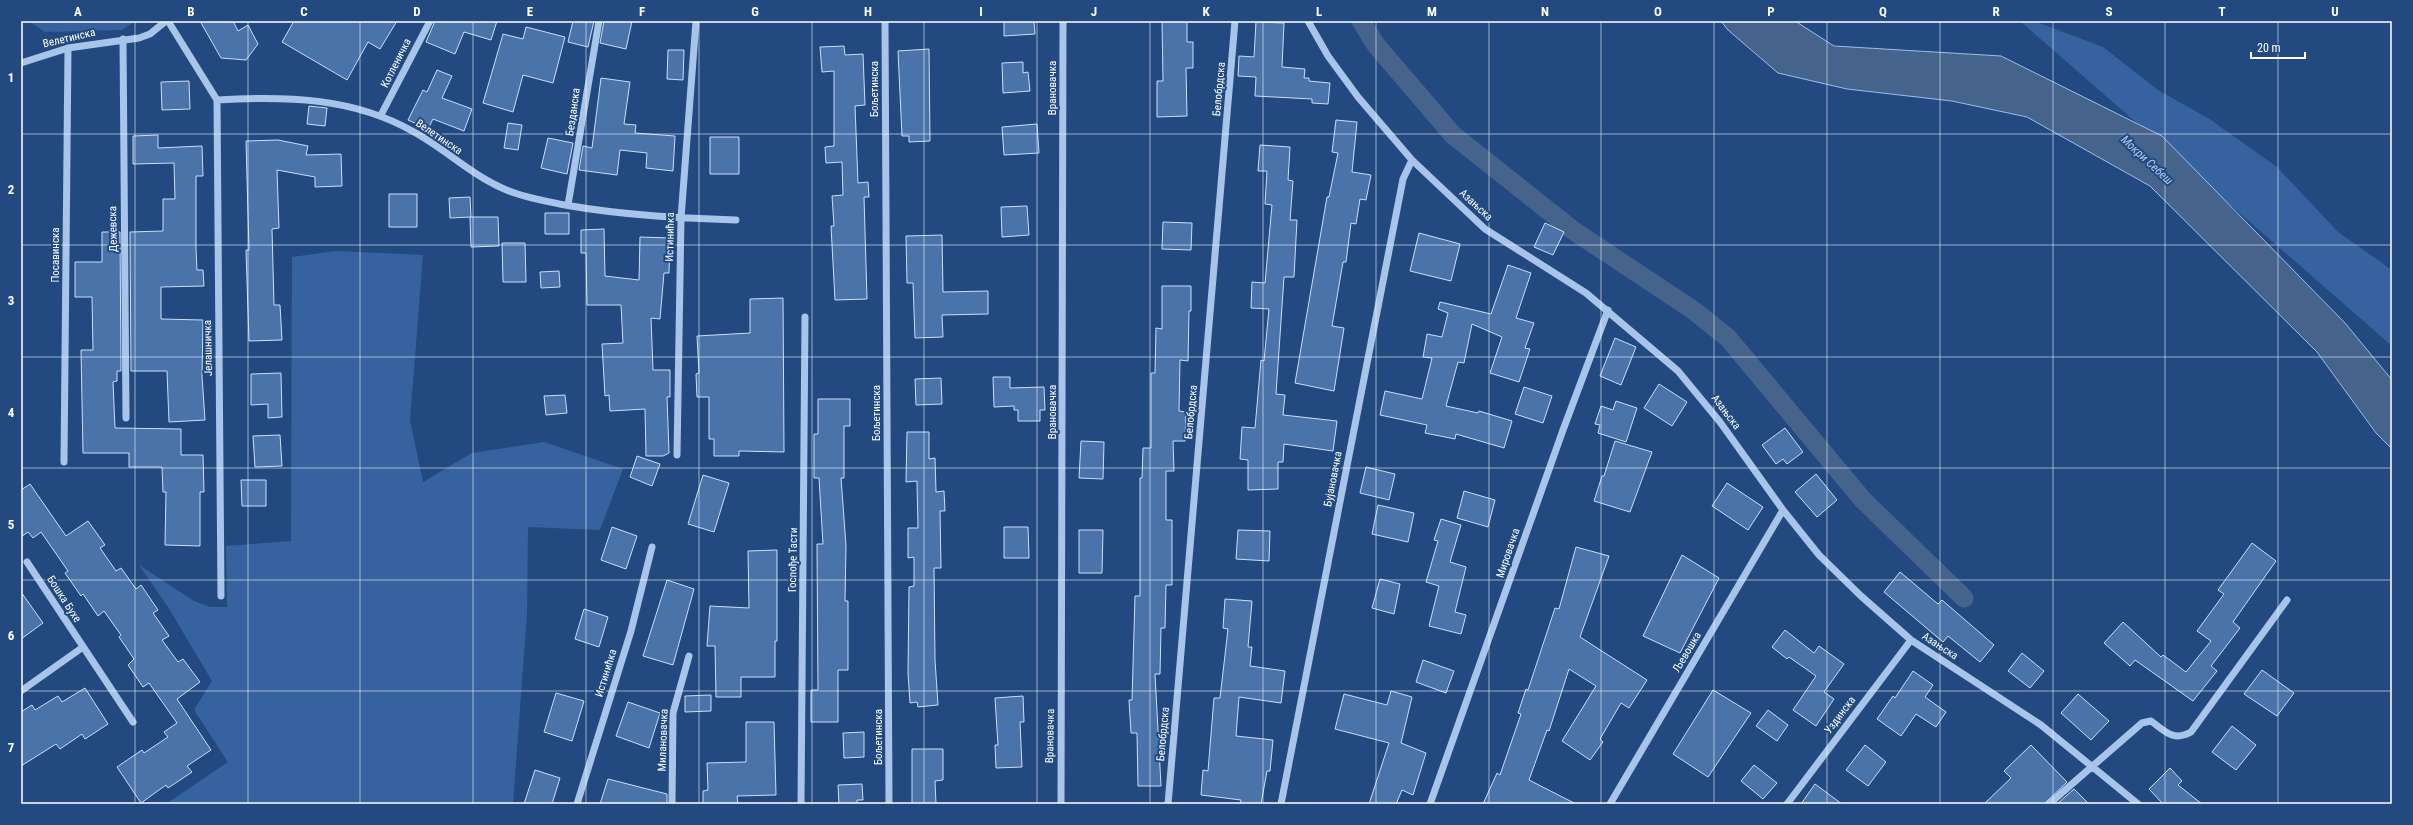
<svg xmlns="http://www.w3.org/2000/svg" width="2413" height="825" font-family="'Roboto Condensed',sans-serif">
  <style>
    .green { fill: #36639f }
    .water { fill: #46638c; stroke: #9cbee9 }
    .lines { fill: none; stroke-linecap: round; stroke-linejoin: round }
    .canal { stroke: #46638c; stroke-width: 19 }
    .building { fill: #4a73aa; stroke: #ccdef6 }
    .minor { stroke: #a8c4e8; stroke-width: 7 }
    .grid { fill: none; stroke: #fff; stroke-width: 1; stroke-opacity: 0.55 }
    .labels { text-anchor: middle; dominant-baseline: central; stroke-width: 4; stroke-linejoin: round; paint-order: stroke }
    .street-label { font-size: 11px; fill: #fff; stroke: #224a81 }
    .water-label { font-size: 12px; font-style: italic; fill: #b4ceef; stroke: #224a81 }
    .neatline { fill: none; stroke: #fff; stroke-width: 1.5 }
    .grid-label { font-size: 13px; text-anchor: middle; font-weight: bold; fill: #fff }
  </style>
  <rect width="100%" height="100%" fill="#224a81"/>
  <!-- green -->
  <path class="green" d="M29 21H135L122 30 45 32Z
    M2020 21H2034L2103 47 2158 90 2211 120 2277 167 2338 232 2392 270V346Z
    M336 251 423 255 410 420 423 482 472 453 544 442 623 469 600 530 528 527 527 613 513 804H166L228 762 194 710 212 681 168 607 139 565 194 601 210 607H227L226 546 291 541 292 257Z"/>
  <!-- water -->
  <path class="water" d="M1721 21H1795L1834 46 2001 56 2162 136 2345 323 2392 380V449L2376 433 2317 352 2150 186 2027 117 1952 101 1847 89 1778 73 1728 30Z"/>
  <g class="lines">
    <!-- canal -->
    <path class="canal" d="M1361 21 1376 45 1453 135 1574 231 1693 310 1728 338 1863 500 1964 598"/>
  </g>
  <!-- building -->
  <path class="building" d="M200 21H233L238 31 248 25 258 44 246 60 221 58Z
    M294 21H397L380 49 368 42 347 80 282 42Z
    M435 21H497L491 40 464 32 455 54 426 42Z
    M573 21H594L588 47 568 42Z
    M604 21H632L626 49 600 43Z
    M1004 21H1034L1035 34 1004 36Z
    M1162 21H1187V42H1193V68H1186L1187 116 1157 117V81H1163Z
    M1256 22 1284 23 1282 67 1305 69 1304 78H1309V81L1330 83 1328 104 1312 103V99L1255 96 1256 77 1238 76 1239 56 1254 57Z
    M526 27 565 37 553 83 523 75 513 112 483 103 503 34 523 39Z
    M844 46 845 55 863 54 865 105 855 106 858 183 868 182 869 197H864L867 299 835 300 831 226H834L832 196 843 195 842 162 826 163 825 147 834 146V71L822 72 820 47Z
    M929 49 930 141 909 142V136H902L898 51Z
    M668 50H684L683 80 667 79Z
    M1023 62V73L1028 72 1030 91 1003 93 1002 63Z
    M437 70 452 76 442 98 472 109 464 131 433 119 428 129 408 120 423 90 427 92Z
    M601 78 630 82 624 124 636 125 635 133 675 136 673 171 646 168 647 153 620 150 617 175 579 170 583 146 592 148Z
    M189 81 190 109 162 110 161 82Z
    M309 106 327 108 325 126 307 124Z
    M1336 120 1357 122 1352 172 1371 175 1366 200 1360 199 1356 224 1351 223 1346 262H1343L1332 326 1344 328 1334 391 1295 383 1327 197H1329L1338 153 1332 152Z
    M508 123 522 125 518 150 504 148Z
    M1037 124 1039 153 1004 155 1002 127Z
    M158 135V148L202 146 203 176H196V249L197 270H203L204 286 161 287V319L203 320 202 376 205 420 169 422 167 371H131L130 232 163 231V199H175L174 163 133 164V136Z
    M710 137H739V174H710Z
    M548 138 573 143 567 174 541 168Z
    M278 140 308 146 306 155 341 154 342 186 315 187V177L277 170 279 228 272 229 274 305H280L282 340 249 341 246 250H249L246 141Z
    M1260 145 1290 147 1288 180 1293 181 1290 220H1297L1294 277H1284L1276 394 1285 395 1283 415 1337 421 1333 451 1284 444 1283 462H1278V489L1248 490V460L1240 459 1242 427 1255 428 1261 360 1264 361 1269 309 1251 308 1252 282 1265 283 1272 205 1265 204 1267 171H1258Z
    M389 194H417V227H389Z
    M470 197 471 217 450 218 449 198Z
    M1027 206 1029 235 1002 237 1001 207Z
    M545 213H569V234H545Z
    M470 217H498L499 246 471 247Z
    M1163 222 1192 223 1191 250 1162 249Z
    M1545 223 1564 232 1553 255 1534 247Z
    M604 229 605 276 639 280 640 237 670 238 669 273H664L660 319 651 318 653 370H670V397H667L669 453 663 456H646L645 409 610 411 609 395 605 396 602 344 623 343 621 305H587L586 253H581V230Z
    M102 232H120L121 371H117V381L113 382 115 428 181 429V455H203L204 492H200V546L165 545 166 492H163L162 467H129V453H83L81 350H93L92 297H75V262H102Z
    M1419 233 1460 244 1451 281 1410 271Z
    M942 235 943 292 988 291V314L942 315 943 337 915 338 913 283H907L906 236Z
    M502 243H525L526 282H503Z
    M1508 265 1531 273 1516 318 1534 323 1525 348 1530 349 1519 382 1490 373 1502 337 1472 324 1464 363 1458 362 1446 406 1478 413 1479 411 1512 421 1504 448 1456 434 1455 439 1425 433 1427 425 1380 415 1385 391 1422 399 1432 358 1423 357 1427 334 1442 337 1448 313 1438 309 1440 302 1491 314Z
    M559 271 560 287 541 288 540 272Z
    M1162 286H1191V311H1189L1188 361 1180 360 1179 411 1186 412 1185 441H1173L1174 471H1166V520H1172V585H1166L1165 628H1161L1160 674H1155L1161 786H1138L1137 733H1131L1129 700H1132L1135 596H1140V478H1142L1143 448H1151V373H1155L1156 328 1162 329Z
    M783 298 784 452 739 451V456H714V439H709V397H697L696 374 699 373 697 336 750 333V299Z
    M1615 338 1636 347 1621 385 1600 376Z
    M281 373 282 417 268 418V404L251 405V374Z
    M993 377H1010V388L1044 387 1045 410H1040V421H1018V410H1014V406L994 407Z
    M941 378 942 404 916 405 915 379Z
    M1659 384 1687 402 1672 426 1644 408Z
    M1524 387 1552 396 1543 423 1515 414Z
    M565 395 567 413 546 415 544 396Z
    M818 399H850V426H844V478H841L846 546 845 601H848V670H838V722H811V690H818L817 544H823L819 478H814V434H818Z
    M1616 401 1637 408 1626 442 1598 433 1600 425 1595 424 1601 406 1613 410Z
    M1785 428 1803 452 1787 464 1783 459 1776 464 1762 445Z
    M907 432H929V459L935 458 936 492 944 491 945 511H940L941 568H934L935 660 938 705 918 707 917 702 910 703 908 673 909 587 914 586V557L908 558V528H918L917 481 906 482Z
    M280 435 282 466 255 467 253 436Z
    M1081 441 1104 442 1103 479 1079 478Z
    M1615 441 1652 452 1630 512 1594 501 1602 476H1604Z
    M637 456 660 464 652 486 630 477Z
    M1366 467 1395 474 1389 500 1360 493Z
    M1816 474 1837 500 1817 517 1795 492Z
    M703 475 729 483 714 532 688 524Z
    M241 480H266V506H242Z
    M1727 483 1763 507 1748 530 1712 506Z
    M30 484 66 536 88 521 105 545 100 548 116 571 121 568 136 589 141 585 158 610 153 613 169 636 162 640 178 662 183 659 200 682 177 699 211 750 187 766 192 772 168 788 166 785 141 803 117 767 142 750 144 753 168 737 164 732 177 723 149 683 143 687 128 665 134 659 119 637 121 635 104 611 98 616 83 594 81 596 65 573 68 571 41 532 33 538 28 532 21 537V490Z
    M1464 491 1495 500 1488 527 1457 518Z
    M1378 505 1414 513 1408 542 1372 534Z
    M1441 519 1461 525 1450 562 1466 567 1455 612 1466 615 1461 634 1429 626 1439 586 1426 582 1438 541 1434 540Z
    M612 527 637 536 626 569 601 560Z
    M1004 527H1028L1029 558H1004Z
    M1079 530H1103L1102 573H1079Z
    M1238 530 1270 531 1269 561 1236 559Z
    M2252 543 2276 561 2233 622 2240 628 2211 666 2217 671 2193 701 2135 660 2130 666 2104 643 2123 622 2161 657 2163 655 2186 672 2211 641 2197 631 2224 594 2218 590Z
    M1576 547 1609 556 1580 637 1647 680 1629 708 1621 703 1600 739 1603 742 1590 760 1562 741 1596 686 1569 669 1549 731 1547 730 1529 780 1576 804H1483L1497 773 1500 775 1521 714 1518 713 1526 689 1528 690 1555 608 1559 609Z
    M777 550V641H775V677H741V697H716L715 646H707L710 606 749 608 748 551Z
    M1682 555 1719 578 1680 653 1643 636Z
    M1900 572 1938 604 1942 600 1994 645 1980 662 1948 636 1943 642 1884 592Z
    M1380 579 1400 584 1394 614 1372 608Z
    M667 580 694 589 673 665 643 656Z
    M21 592 43 623 21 639Z
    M1225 599 1252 601 1248 647H1252L1250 666 1285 671 1281 703 1239 697 1236 736 1273 740 1270 771H1267L1261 804H1240L1241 800 1201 795 1203 770 1208 771 1214 698H1220L1228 629 1223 628Z
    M584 609 608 617 599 647 575 639Z
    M1785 630 1814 653 1819 646 1844 664 1824 692 1834 699 1816 726 1793 710 1816 676 1789 657 1787 659 1772 647Z
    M2022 653 2044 671 2030 688 2008 671Z
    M1423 660 1454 671 1446 693 1416 682Z
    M2262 670 2294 693 2277 716 2244 694Z
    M1913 671 1933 685 1925 697 1946 712 1936 727 1916 714 1901 736 1877 719 1893 696 1895 698Z
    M85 688 108 724 85 739 82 734 60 749 56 744 21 766V712L32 705 35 710 58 696 62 702Z
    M1713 690 1751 713 1708 777 1673 754Z
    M1391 691 1412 697 1401 743 1426 753 1413 795 1402 790 1396 804H1369L1389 743 1335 729 1344 694 1387 705Z
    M556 693 584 701 572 741 544 732Z
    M2078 694 2109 721 2091 740 2061 713Z
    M711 695V711L685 712V696Z
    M1023 696 1024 722H1020L1022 767 996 768 995 745H998L995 698Z
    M628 702 660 713 649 748 616 736Z
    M1768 710 1788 725 1777 741 1756 726Z
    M746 722H774L776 795 737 796 738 804H703V791L708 790 707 763 746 762Z
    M2232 726 2256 745 2236 770 2212 752Z
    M864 732V757L844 758 843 733Z
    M1865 745 1886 762 1868 786 1846 770Z
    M2031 745 2067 782 2044 804H1984L2011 778 2004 771Z
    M912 749H943V780L935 781 936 804H912Z
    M1754 765 1777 783 1763 799 1741 781Z
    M2170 768 2182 781 2178 785 2202 804H2163L2149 789Z
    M535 770 560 778 552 804H524Z
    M608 779 667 794V804H600Z
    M862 784 863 800H857V804H839L838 785Z
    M1815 784 1842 804H1801Z
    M2074 789 2089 804H2057Z"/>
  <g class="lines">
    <!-- minor -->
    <path class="minor" d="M168 21 217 100C285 96 353 97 414 132 447 150 473 177 509 191 526 198 546 201 565 205 622 215 678 218 736 220
      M885 21 889 804
      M1308 21 1328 56 1358 97 1412 160 1485 229 1586 293 1678 371 1720 422 1783 510 1819 555 1861 596 1911 640 2041 725 2138 804
      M123 39 126 418
      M21 63 68 48 139 38 150 34 166 21
      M217 100 221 596
      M381 115 430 21
      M568 205 599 21
      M677 455 681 218 696 21
      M64 462 68 48
      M27 562 133 722
      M21 691 83 647
      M577 804 631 631 652 547
      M672 804 673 713 689 656
      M801 804 805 317
      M1061 804 1063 21
      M1168 804 1235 21
      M1281 804 1403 179 1412 160
      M1430 804 1563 430 1608 310
      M1610 804 1783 510
      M1787 804 1911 640
      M2049 804 2142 723 2151 721C2165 731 2173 742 2191 732L2287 600"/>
  </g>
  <!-- grid -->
  <path class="grid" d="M135 21V804M248 21V804M360 21V804M473 21V804M586 21V804M699 21V804M812 21V804M924 21V804M1037 21V804M1150 21V804M1263 21V804M1376 21V804M1489 21V804M1601 21V804M1714 21V804M1827 21V804M1940 21V804M2053 21V804M2165 21V804M2278 21V804M21 134H2392M21 245H2392M21 357H2392M21 468H2392M21 580H2392M21 691H2392"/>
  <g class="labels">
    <!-- street labels -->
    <g class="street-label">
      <text transform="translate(69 38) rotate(-13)">Велетинска</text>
      <text transform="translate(396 63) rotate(-63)">Котленичка</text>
      <text transform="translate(1052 88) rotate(-90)">Врановачка</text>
      <text transform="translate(874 89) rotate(-90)">Бољетинска</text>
      <text transform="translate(1219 89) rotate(-85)">Белобрдска</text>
      <text transform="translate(573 112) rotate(-82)">Безданска</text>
      <text transform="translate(439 137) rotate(34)">Велетинска</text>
      <text transform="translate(1476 205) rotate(43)">Азањска</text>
      <text transform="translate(113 229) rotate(-91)">Дежевска</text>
      <text transform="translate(670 237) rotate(-89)">Истинићка</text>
      <text transform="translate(55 255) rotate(-90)">Посавинска</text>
      <text transform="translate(208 348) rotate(-91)">Јелашничка</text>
      <text transform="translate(1052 412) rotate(-90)">Врановачка</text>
      <text transform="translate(1191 412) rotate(-85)">Белобрдска</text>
      <text transform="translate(1726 412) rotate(53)">Азањска</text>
      <text transform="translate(876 413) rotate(-90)">Бољетинска</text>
      <text transform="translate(1333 479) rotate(-79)">Бујановачка</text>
      <text transform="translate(1508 553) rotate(-71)">Мировачка</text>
      <text transform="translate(793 560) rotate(-89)">Госпође Тасти</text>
      <text transform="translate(64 599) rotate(57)">Бошка Бухе</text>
      <text transform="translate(1940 646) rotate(33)">Азањска</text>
      <text transform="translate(1687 652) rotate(-59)">Љевошка</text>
      <text transform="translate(606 673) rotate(-73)">Истинићка</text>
      <text transform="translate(1840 715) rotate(-53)">Уздинска</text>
      <text transform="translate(1163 734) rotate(-85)">Белобрдска</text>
      <text transform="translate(1050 736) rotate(-89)">Врановачка</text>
      <text transform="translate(878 737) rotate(-90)">Бољетинска</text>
      <text transform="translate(663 740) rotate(-88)">Милановачка</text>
    </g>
    <!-- water labels -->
    <g class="water-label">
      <text transform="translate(2147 160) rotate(43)">Мокри Себеш</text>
    </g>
  </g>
  <!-- border -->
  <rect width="2413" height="825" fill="none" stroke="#224a81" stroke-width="44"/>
  <!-- scale -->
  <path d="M2251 52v6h54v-6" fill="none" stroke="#ffffff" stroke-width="2"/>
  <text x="2257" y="52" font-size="12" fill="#ffffff" stroke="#224a81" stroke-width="3" paint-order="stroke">20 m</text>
  <rect x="22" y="22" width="2369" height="781" class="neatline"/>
  <g class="grid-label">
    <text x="78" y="16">A</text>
    <text x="191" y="16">B</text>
    <text x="304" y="16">C</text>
    <text x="417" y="16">D</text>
    <text x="530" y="16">E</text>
    <text x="642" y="16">F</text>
    <text x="755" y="16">G</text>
    <text x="868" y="16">H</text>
    <text x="981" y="16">I</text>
    <text x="1094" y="16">J</text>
    <text x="1206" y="16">K</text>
    <text x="1319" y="16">L</text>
    <text x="1432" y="16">M</text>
    <text x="1545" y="16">N</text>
    <text x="1658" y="16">O</text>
    <text x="1771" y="16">P</text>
    <text x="1883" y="16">Q</text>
    <text x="1996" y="16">R</text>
    <text x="2109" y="16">S</text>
    <text x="2222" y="16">T</text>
    <text x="2335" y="16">U</text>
    <text x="11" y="82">1</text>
    <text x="11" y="194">2</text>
    <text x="11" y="305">3</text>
    <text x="11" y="417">4</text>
    <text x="11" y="529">5</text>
    <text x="11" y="640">6</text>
    <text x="11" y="752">7</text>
  </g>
</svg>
